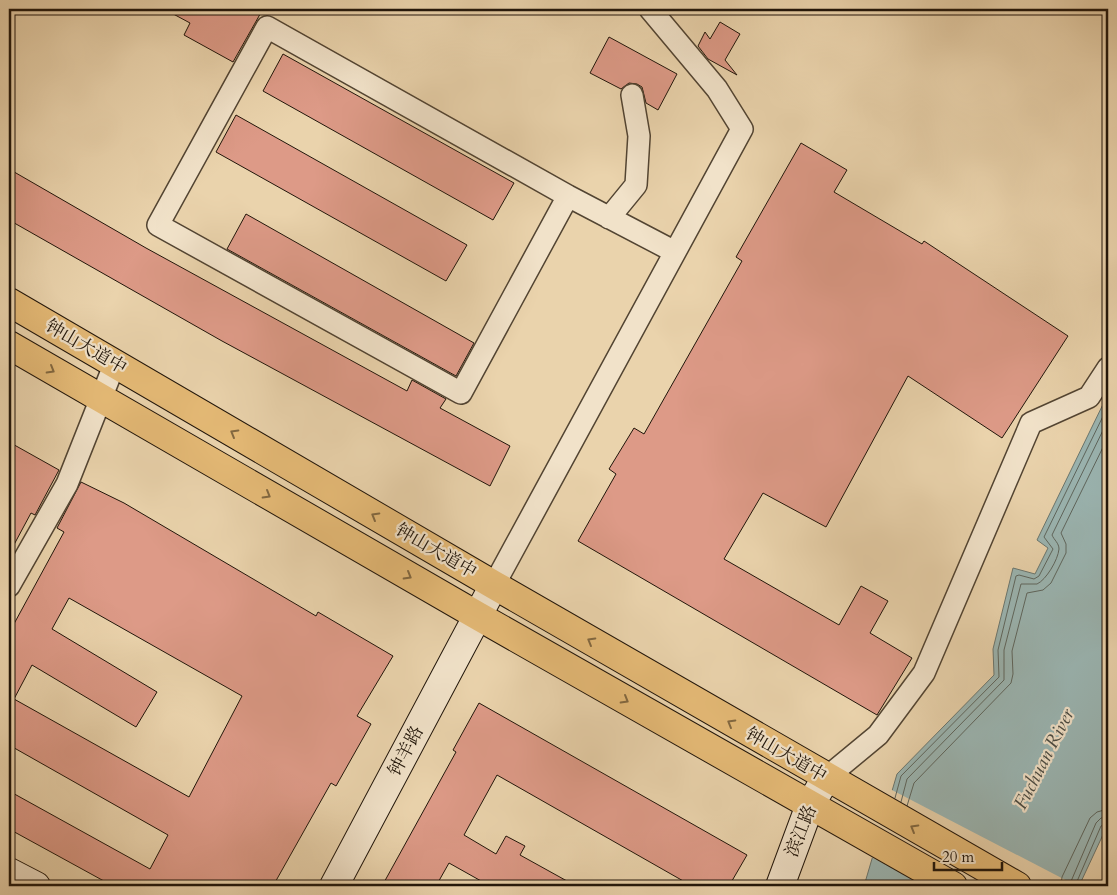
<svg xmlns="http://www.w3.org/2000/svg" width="1117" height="895" font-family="Cardo,'Noto Serif SC',serif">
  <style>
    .water { fill: #9bb6b3; stroke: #6a766f }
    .pier { fill: #ead3ac }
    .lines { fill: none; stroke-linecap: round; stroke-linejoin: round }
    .shore { stroke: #5e665e; stroke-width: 1 }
    .building { fill: #dd9a87; stroke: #20150a; fill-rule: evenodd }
    .street-casing { stroke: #524432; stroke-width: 24 }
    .secondary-casing { stroke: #20150a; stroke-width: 30 }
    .highway-casing { stroke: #20150a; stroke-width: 30 }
    .street { stroke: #f1e2c9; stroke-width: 21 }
    .secondary { stroke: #f1e2c9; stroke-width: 28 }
    .highway { stroke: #e5ba76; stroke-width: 28 }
    .oneway { stroke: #826840 }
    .labels { text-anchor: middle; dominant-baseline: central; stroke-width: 4.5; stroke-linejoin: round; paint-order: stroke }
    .street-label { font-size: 18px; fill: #20150a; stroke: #f1e2c9 }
    .water-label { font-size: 19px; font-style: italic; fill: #4b4d45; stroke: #f1e2c9 }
  </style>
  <rect width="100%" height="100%" fill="#ead3ac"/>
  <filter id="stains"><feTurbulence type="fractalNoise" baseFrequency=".004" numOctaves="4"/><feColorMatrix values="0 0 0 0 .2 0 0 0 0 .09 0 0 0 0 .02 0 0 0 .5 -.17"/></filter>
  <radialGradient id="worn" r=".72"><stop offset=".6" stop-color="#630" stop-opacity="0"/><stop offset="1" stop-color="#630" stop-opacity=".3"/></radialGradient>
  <!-- water -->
  <path class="water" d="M1108 394V824L1079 886H864L897 774 994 675 993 649 1013 568 1035 574 1048 548 1037 540Z"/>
  <!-- pier -->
  <path class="pier" d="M890 789 1077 886H928L871 857Z"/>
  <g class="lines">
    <!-- shore -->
    <path class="shore" d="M895 798 901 776 999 677 998 650 1016 576 1019 575 1034 579 1039 576 1053 549 1044 537 1108 406
      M901 802 907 779 1004 680V650L1021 584H1037C1046 580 1058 560 1059 549 1059 543 1054 540 1052 535L1108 420
      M907 806 914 783 1011 683 1013 674 1012 651 1027 593 1043 590 1051 583 1066 553V544L1061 533 1108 437
      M1061 886 1062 877 1090 818 1097 812 1108 809
      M1069 886 1096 823 1101 818 1108 817
      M1075 886 1101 826 1108 823"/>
  </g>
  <!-- building -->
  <path class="building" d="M164 9H263L233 62 184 35 190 23Z
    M720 22 740 34 725 60 737 75 708 59 698 46 705 32 710 39Z
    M609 37 677 74 658 110 646 103 642 87 637 84 629 83 621 89 590 73Z
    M283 54 514 183 493 220 263 91Z
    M236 115 467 245 446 281 216 152Z
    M801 143 847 170 834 192 922 244 924 241 1068 336 1002 438 908 376 826 527 763 493 724 559 839 625 861 586 888 601 870 633 912 658 877 715 578 541 616 474 609 469 634 428 644 434 742 261 736 257Z
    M9 169 146 248 407 391 412 380 446 399 440 408 510 446 490 486 222 341 9 220Z
    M246 214 474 343 456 376 227 249Z
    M9 442 59 470 35 515 31 513 9 554Z
    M81 482 124 503 316 616 318 612 393 656 357 716 371 724 336 786 331 783 273 886H113L9 829V791L150 869 168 835 9 745V633L64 532 57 528ZM69 598 242 696 189 797 14 699 32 665 136 727 157 692 52 629Z
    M479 703 747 855 729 886H692L497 775 464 835 496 854 506 836 525 846 520 855 576 886H490L449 863 436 886H382L456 752 453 750Z"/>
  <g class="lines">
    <!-- street casing -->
    <g class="street-casing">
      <path id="street" d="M568 196 461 393 158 225 267 27 568 196 675 252
        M609 218 636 185 639 136 632 95
        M494 585 742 129 717 89 650 9
        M9 586 67 484 115 363
        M826 778 878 735 924 673 1031 423 1089 397 1108 368"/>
    </g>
    <!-- secondary casing -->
    <g class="secondary-casing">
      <path id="secondary" d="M9 872 36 886
        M334 886 494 585
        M780 886 810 805 826 778"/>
    </g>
    <!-- highway casing -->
    <g class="highway-casing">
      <path id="highway" d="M9 302 494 585 1017 886
        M9 345 478 616 953 886"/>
    </g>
    <!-- street -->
    <use href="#street" class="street"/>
    <!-- secondary -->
    <use href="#secondary" class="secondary"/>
    <!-- highway -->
    <use href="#highway" class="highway"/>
  </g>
  <!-- one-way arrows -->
  <defs><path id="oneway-chevron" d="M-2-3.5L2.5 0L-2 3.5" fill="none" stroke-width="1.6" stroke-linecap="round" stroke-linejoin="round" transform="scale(1.25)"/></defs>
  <g class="oneway">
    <use href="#oneway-chevron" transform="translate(51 370) rotate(30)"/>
    <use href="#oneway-chevron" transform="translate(234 433) rotate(-150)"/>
    <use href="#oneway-chevron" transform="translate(267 495) rotate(30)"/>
    <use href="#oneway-chevron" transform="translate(375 516) rotate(-150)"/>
    <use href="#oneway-chevron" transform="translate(408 576) rotate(30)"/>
    <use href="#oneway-chevron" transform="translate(591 641) rotate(-150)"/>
    <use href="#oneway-chevron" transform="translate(625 700) rotate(30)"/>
    <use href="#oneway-chevron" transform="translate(731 723) rotate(-150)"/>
    <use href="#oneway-chevron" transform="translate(914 828) rotate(-150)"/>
  </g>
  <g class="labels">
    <!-- street labels -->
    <g class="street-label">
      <text transform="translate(86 347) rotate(30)">钟山大道中</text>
      <text transform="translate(436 551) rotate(30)">钟山大道中</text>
      <text transform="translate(406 751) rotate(-62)">钟羊路</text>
      <text transform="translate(786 755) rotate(30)">钟山大道中</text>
      <text transform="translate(801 831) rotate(-68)">滨江路</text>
    </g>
    <!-- water labels -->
    <g class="water-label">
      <text transform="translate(1044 759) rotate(-63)">Fuchuan River</text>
    </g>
  </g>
  <!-- margin -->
  <rect width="1117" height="895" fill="none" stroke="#ead3ac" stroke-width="30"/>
  <rect x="10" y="10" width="1097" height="875" fill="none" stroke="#20150a" stroke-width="2.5"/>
  <rect x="15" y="15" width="1087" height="865" fill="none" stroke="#20150a"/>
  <!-- scale -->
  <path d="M934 862v8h68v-8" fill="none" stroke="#20150a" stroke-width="2.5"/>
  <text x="942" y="862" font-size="15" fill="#20150a" stroke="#f1e2c9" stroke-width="4" paint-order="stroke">20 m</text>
  <rect width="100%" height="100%" filter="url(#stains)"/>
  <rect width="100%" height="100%" fill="url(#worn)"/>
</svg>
